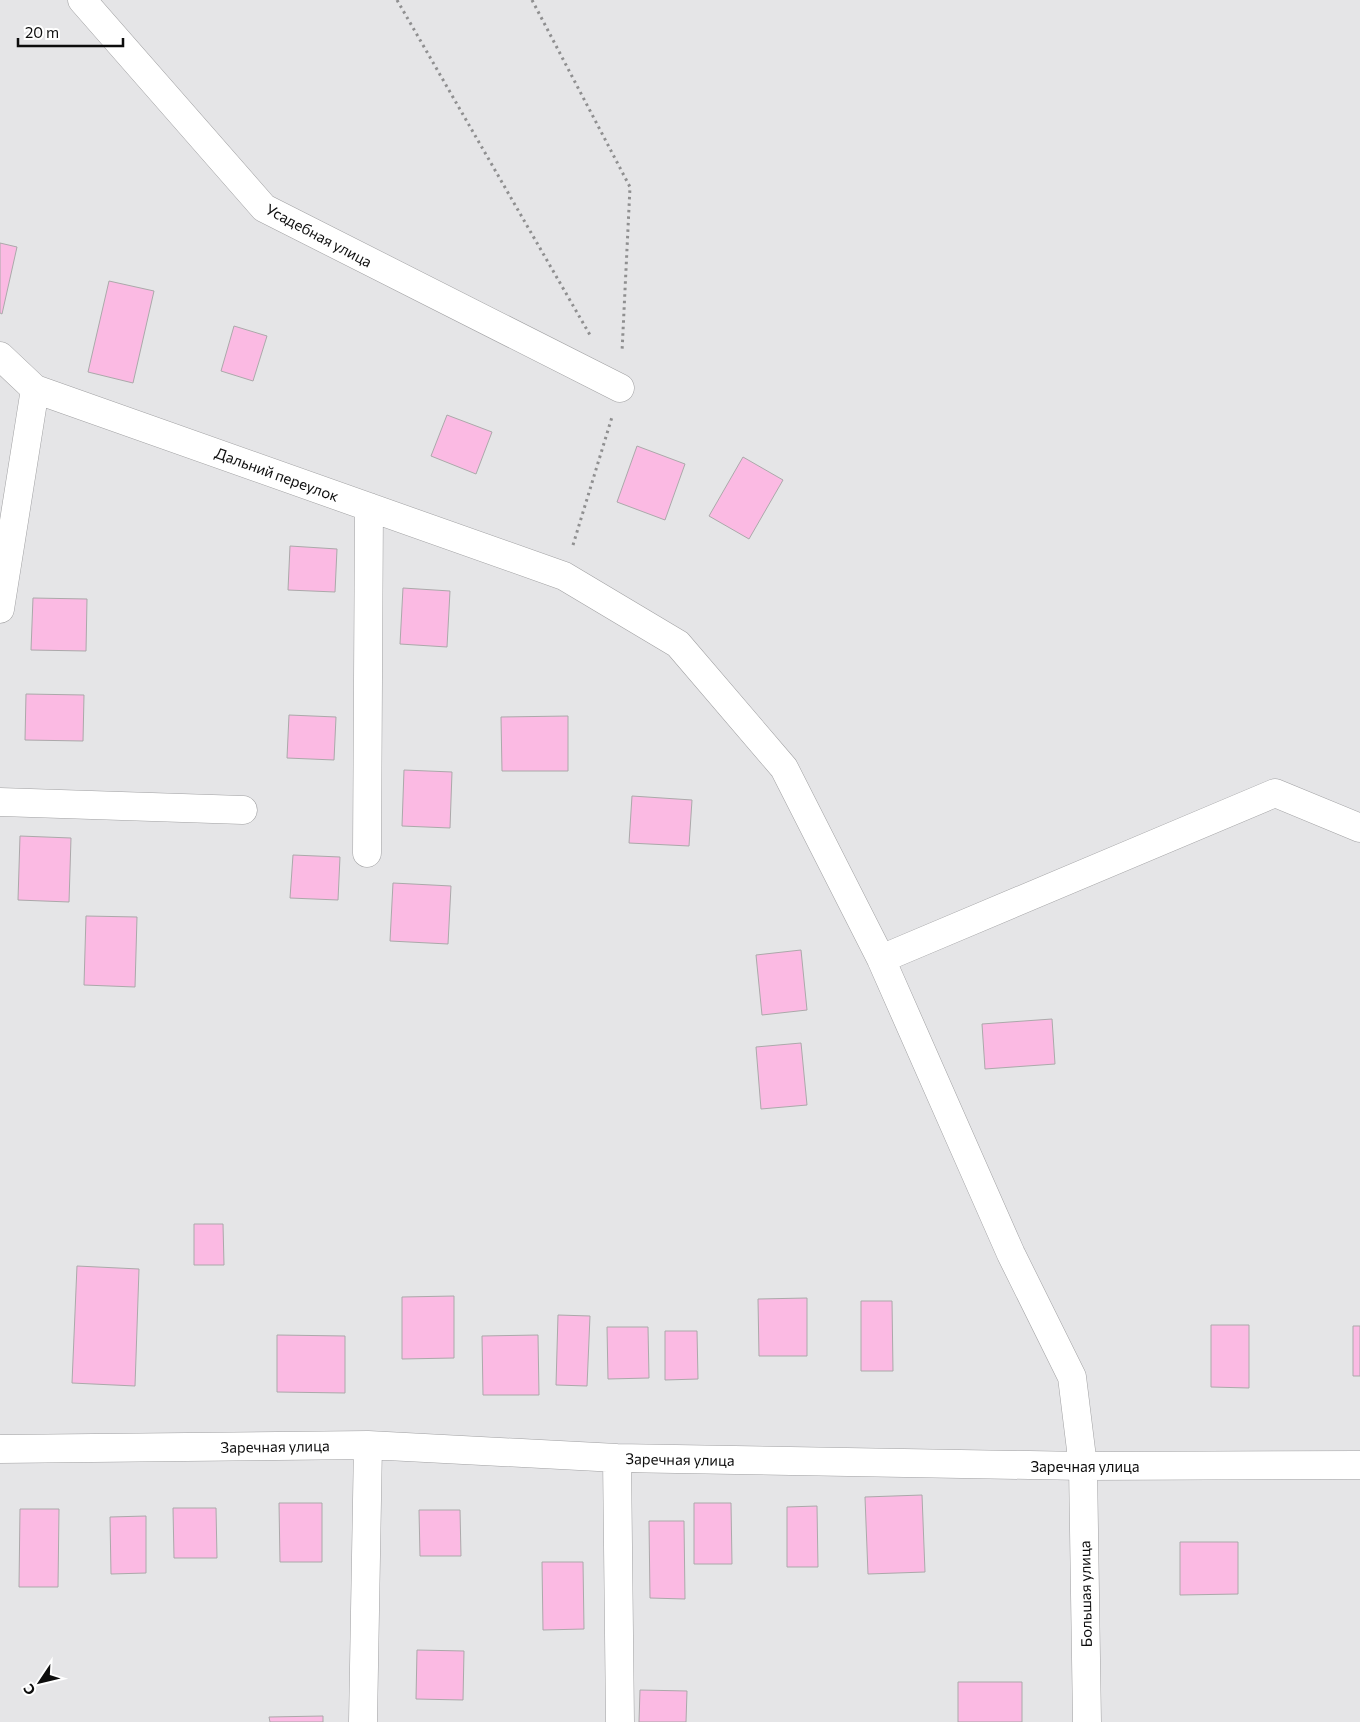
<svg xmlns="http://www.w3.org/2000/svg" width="1360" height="1722" font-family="Commissioner,sans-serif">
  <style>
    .building { fill: #fbbae3; stroke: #aba9aa }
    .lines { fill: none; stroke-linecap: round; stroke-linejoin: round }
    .minor-casing { stroke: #a0a0a2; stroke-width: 29 }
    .path { stroke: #8f8f90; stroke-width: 3; stroke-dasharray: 2.5 4; stroke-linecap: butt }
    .minor { stroke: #fff; stroke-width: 28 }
    .labels { text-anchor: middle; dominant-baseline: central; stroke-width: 4; stroke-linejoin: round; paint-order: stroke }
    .street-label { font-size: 15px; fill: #0d0d0d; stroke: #fff }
  </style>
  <rect width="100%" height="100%" fill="#e5e5e7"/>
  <!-- building -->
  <path class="building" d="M0 243 17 247 2 314 0 313Z
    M109 281 154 291 133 383 88 372Z
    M234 326 267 336 253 381 221 371Z
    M447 415 492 432 476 474 431 456Z
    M637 446 685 464 665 520 617 502Z
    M743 457 783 480 749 539 709 516Z
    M290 546 337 549 335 592 288 590Z
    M403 588 450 591 447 647 400 644Z
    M33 598 87 599 86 651 31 650Z
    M26 694 84 695 83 741 25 740Z
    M289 715 336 717 334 760 287 758Z
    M568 716V771H502L501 717Z
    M404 770 452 772 450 828 402 826Z
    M632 796 692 800 689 846 629 843Z
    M20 836 71 838 69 902 18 900Z
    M293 855 340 857 338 900 290 898Z
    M393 883 451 886 448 944 390 941Z
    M86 916 137 917 135 987 84 985Z
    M801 950 807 1010 762 1015 756 955Z
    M1052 1019 1055 1064 985 1069 982 1024Z
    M801 1043 807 1105 761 1109 756 1047Z
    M194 1224H223L224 1265H194Z
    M77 1266 139 1269 135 1386 72 1383Z
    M454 1296V1358L402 1359V1297Z
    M807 1298V1356H759L758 1299Z
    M861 1301H892L893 1371H861Z
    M558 1315 590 1316 587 1386 556 1385Z
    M1211 1325H1249V1388L1211 1387Z
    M1353 1326H1360V1376H1353Z
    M607 1327H648L649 1378 608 1379Z
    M665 1331H697L698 1379 665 1380Z
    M277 1335 345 1336V1393L277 1392Z
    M538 1335 539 1395H483L482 1336Z
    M922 1495 925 1572 868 1574 865 1497Z
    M279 1503H322V1562H280Z
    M694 1503H731L732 1564H694Z
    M817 1506 818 1567H787V1507Z
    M173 1508H216L217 1558H174Z
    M20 1509H59L58 1587H19Z
    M419 1510H460L461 1556H420Z
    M146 1516V1573L111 1574 110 1517Z
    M649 1521H684L685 1599 650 1598Z
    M1180 1542H1238V1594L1180 1595Z
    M542 1562H583L584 1629 543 1630Z
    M417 1650 464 1651 463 1700 416 1699Z
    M958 1682H1022V1722H958Z
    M640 1690 687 1691 686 1722H639Z
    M323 1716V1722H270L269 1717Z"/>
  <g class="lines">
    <!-- minor casing -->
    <g class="minor-casing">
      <path id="minor" d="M82 0 264 208 620 388
        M0 356 35 389 564 576 678 644 784 768 881 959 1011 1254 1072 1377 1083 1466 1087 1722
        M0 609 35 389
        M0 802 243 810
        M367 853 369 507
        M881 959 1275 793 1360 828
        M0 1449 368 1445 617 1458 1083 1466 1360 1465
        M617 1458 620 1722
        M363 1722 368 1445"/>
    </g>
    <!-- path -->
    <path class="path" d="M397 0 590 335
      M532 0 630 187 622 352
      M573 545 612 417"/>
    <!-- minor -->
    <use href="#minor" class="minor"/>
  </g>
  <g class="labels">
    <!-- street labels -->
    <g class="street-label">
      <text transform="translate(319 235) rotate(28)">Усадебная улица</text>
      <text transform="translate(277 474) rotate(20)">Дальний переулок</text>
      <text transform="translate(275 1446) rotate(-1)">Заречная улица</text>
      <text transform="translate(680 1459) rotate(1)">Заречная улица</text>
      <text x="1085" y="1466">Заречная улица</text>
      <text transform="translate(1085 1594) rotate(-91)">Большая улица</text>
    </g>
  </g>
  <!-- north arrow -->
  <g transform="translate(40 1682) rotate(235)" stroke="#ffffff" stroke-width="4" paint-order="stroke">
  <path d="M0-4L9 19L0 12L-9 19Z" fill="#0d0d0d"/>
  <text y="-8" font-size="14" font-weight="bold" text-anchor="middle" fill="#0d0d0d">С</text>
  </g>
  <!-- scale -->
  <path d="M18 38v8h105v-8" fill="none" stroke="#0d0d0d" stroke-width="2.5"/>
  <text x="25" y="38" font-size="15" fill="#0d0d0d" stroke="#ffffff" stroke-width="4" paint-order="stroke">20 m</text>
</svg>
